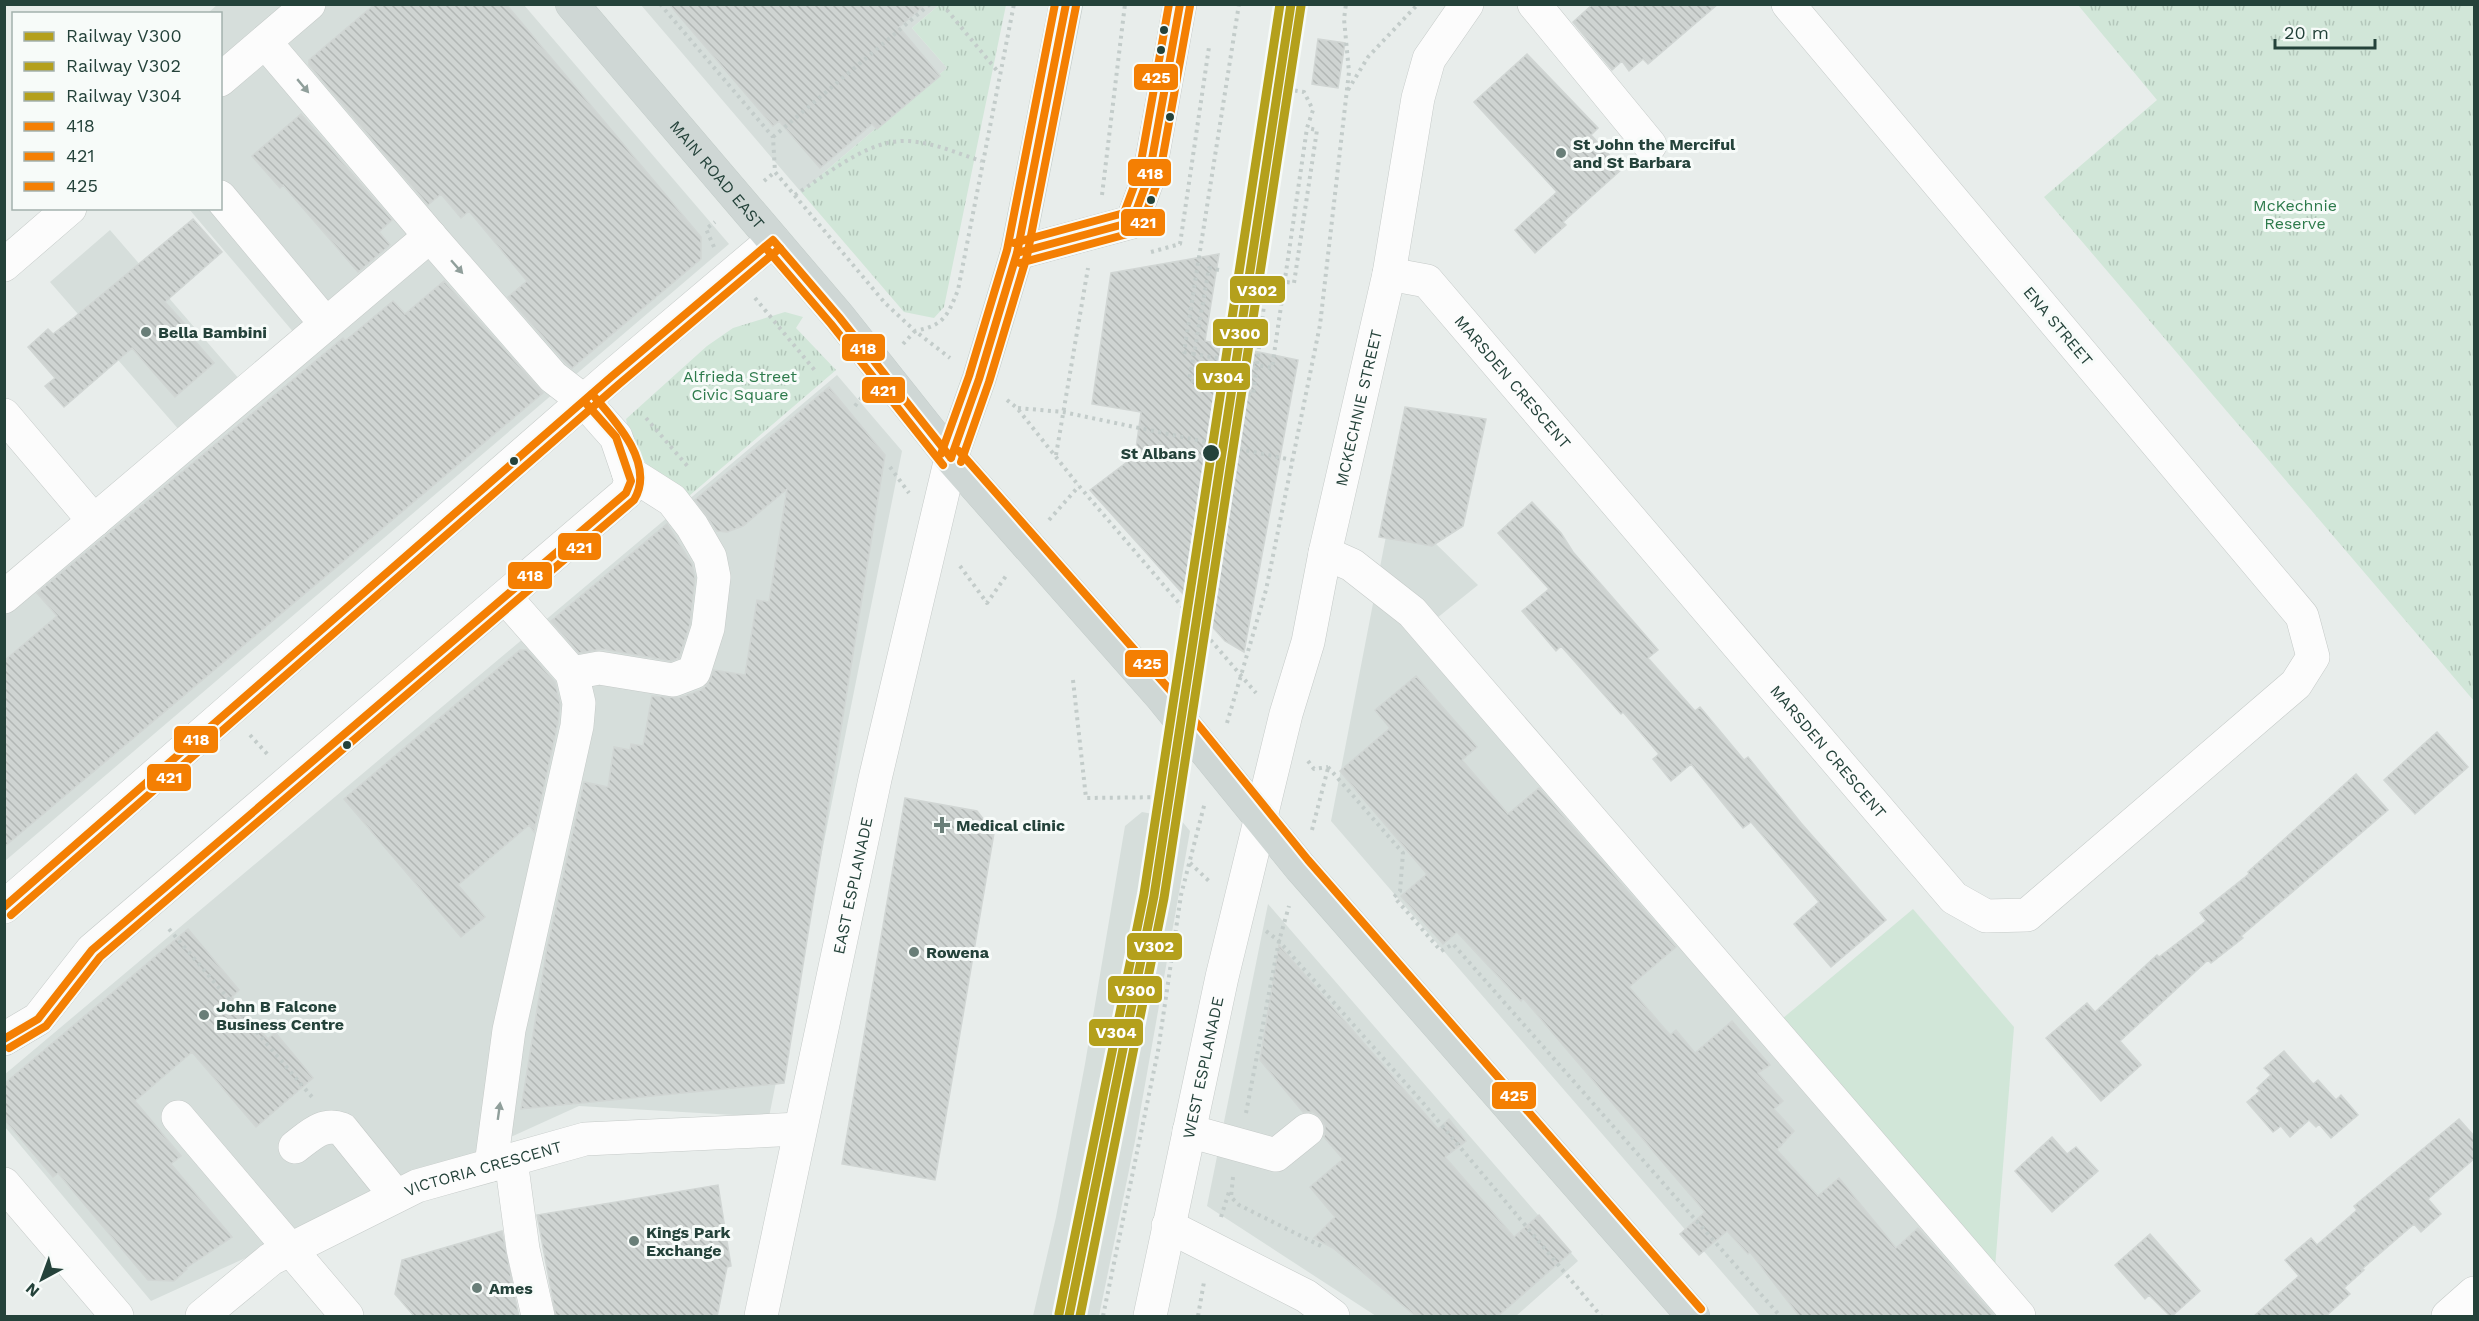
<svg xmlns="http://www.w3.org/2000/svg" width="2479" height="1321" font-family="'Work Sans',sans-serif">
  <style>
    .built { fill: #d6dedb }
    .grass { fill: #d1e6d8 }
    .park { fill: url(#park-tufts) }
    .building { fill: url(#building-back-hatch); stroke: #d1d6d4; stroke-width: 1.5 }
    .lines { fill: none; stroke-linecap: round; stroke-linejoin: round }
    .minor-casing { stroke: #c5cac8; stroke-width: 34 }
    .major-casing { stroke: #c3ccc9; stroke-width: 34 }
    .path { stroke: #c3ccca; stroke-width: 4; stroke-dasharray: 3 4.5; stroke-linecap: butt }
    .minor { stroke: #fcfcfc; stroke-width: 33 }
    .major { stroke: #cfd7d5; stroke-width: 33 }
    .bus-1-casing { stroke: #f7fbf9; stroke-width: 12 }
    .bus-2-casing { stroke: #f7fbf9; stroke-width: 12 }
    .bus-3-casing { stroke: #f7fbf9; stroke-width: 12 }
    .bus-1 { stroke: #f47f03; stroke-width: 8 }
    .bus-2 { stroke: #f47f03; stroke-width: 8 }
    .bus-3 { stroke: #f47f03; stroke-width: 8 }
    .rail-1-casing { stroke: #f7fbf9; stroke-width: 14 }
    .rail-2-casing { stroke: #f7fbf9; stroke-width: 14 }
    .rail-3-casing { stroke: #f7fbf9; stroke-width: 14 }
    .rail-1 { stroke: #b4a01c; stroke-width: 9 }
    .rail-2 { stroke: #b4a01c; stroke-width: 9 }
    .rail-3 { stroke: #b4a01c; stroke-width: 9 }
    .oneway { fill: #909f9b }
    .bus-dot { fill: #24423a; stroke: #f7fbf9; stroke-width: 2 }
    .poi-dot { fill: #697e78; stroke: #f7fbf9; stroke-width: 2 }
    .labels { text-anchor: middle; dominant-baseline: central; stroke-width: 6; stroke-linejoin: round; paint-order: stroke }
    .poi-label { font-size: 16px; font-weight: bold; fill: #24423a; stroke: #f7fbf9; text-anchor: start }
    .street-label { font-size: 16px; fill: #24423a; stroke: #f7fbf9 }
    .park-label { font-size: 16px; fill: #2d7a4b; stroke: #f7fbf9 }
    .stop-label { font-size: 16px; font-weight: bold; fill: #24423a; stroke: #f7fbf9; text-anchor: end }
    .line-badge { stroke: #f7fbf9; stroke-width: 2 }
    .badge-label { font-size: 16px; text-anchor: middle; font-weight: bold; fill: #fff }
  </style>
  <defs>
    <pattern id="park-tufts" width="24" height="20" patternUnits="userSpaceOnUse" patternTransform="scale(1.5)"><rect width="24" height="20" fill="#d1e6d8"/><path d="M3 7l-1-3M5 7V3M7 7l1-3M15 17l-1-3M17 17v-4M19 17l1-3" fill="none" stroke="#b3c6ba"/></pattern>
    <pattern id="building-back-hatch" width="6" height="6" patternUnits="userSpaceOnUse" patternTransform="scale(1.5)"><rect width="6" height="6" fill="#cfd4d2"/><path d="M-1 5l2 2M0 0l6 6M5-1l2 2" fill="none" stroke="#b2b7b5"/></pattern>
  </defs>
  <rect width="100%" height="100%" fill="#e8edeb"/>
  <!-- built -->
  <path class="built" d="M218 4 524 5 729 244 5 861V581L180 431 50 282 110 230 240 380 295 334 189 209 220 208V14L208 13Z
    M641 5H939L912 28 947 68 801 192Z
    M837 375 902 451 769 1117 579 1106 151 1301 5 1127 4 1075Z
    M1387 531 1434 542 1478 585 1437 618 2029 1316H1760L1331 821Z
    M1142 812 1180 819 1190 831 1135 1141 1099 1316H1033L1056 1217 1085 1064 1125 826Z
    M1268 904 1578 1261 1516 1316H1376L1207 1206Z"/>
  <!-- grass -->
  <path class="grass" d="M1913 909 2014 1027 1995 1268 1782 1019Z"/>
  <!-- park -->
  <path class="park" d="M939 5H1006L944 307 934 318 904 312 801 192 947 68 912 28Z
    M2078 5H2474V701L2044 197 2157 100Z
    M785 312 803 317 796 328 836 370 682 502 632 448 626 419 707 346 733 328Z"/>
  <!-- building -->
  <path class="building" d="M375 4H506L701 237V259L572 368 566 363 508 297 527 281 469 211 461 218 441 194 428 205 309 65V60Z
    M669 4H926L899 27 940 76 877 129 872 124 820 168 779 121 773 126Z
    M1593 4H1718L1648 64 1643 59 1629 71 1622 61 1612 70 1573 22Z
    M1318 39 1345 43 1338 88 1312 84Z
    M1527 54 1598 128 1591 135 1622 169 1563 222 1566 225 1535 253 1515 230 1557 192 1474 102Z
    M301 114 392 220 379 232 390 245 358 272 283 185 280 188 252 156Z
    M193 219 222 252 165 302 185 324 182 326 214 363 175 397 132 348 64 407 45 386 55 378 28 347 48 329 53 334 76 316Z
    M1219 254 1205 341 1298 360 1244 652 1225 641 1090 490 1135 456 1141 412 1092 404 1111 273Z
    M444 281 543 393 4 847V661L57 616 37 593 343 338 345 341 393 301 405 314Z
    M829 387 885 455 784 1083 521 1109 547 948 584 782 608 787 614 747 630 750 631 744 643 746 652 696 679 698 701 690 708 684 714 670 745 675 757 600 769 602 787 489 743 526 727 532 717 531 695 500Z
    M1405 407 1486 419 1463 526 1432 546 1379 537Z
    M1532 502 1561 533 1573 552 1658 650 1648 658 1695 711 1700 707 1744 760 1748 757 1801 823 1886 920 1831 967 1794 924 1819 902 1751 822 1743 828 1691 764 1671 781 1653 759 1659 754 1623 712 1621 714 1561 646 1556 651 1522 611 1549 589 1498 533Z
    M667 524 692 564 695 578 690 624 679 658 671 661 602 649 579 653 551 621Z
    M520 650H527L555 682 560 704 558 723 534 832 529 825 458 885 485 917 461 937 344 799Z
    M1416 676 1477 747 1462 760 1508 814 1539 788 1676 947 1629 987 1670 1035 1676 1030 1695 1053 1732 1021 1770 1065 1758 1073 1783 1101 1774 1109 1794 1131 1777 1150 1818 1196 1839 1178 1896 1248 1918 1228 1995 1317H1800L1750 1252 1748 1254 1727 1231 1699 1255 1680 1234 1705 1212 1523 998 1521 1001 1457 932 1443 944 1401 896 1427 874 1340 771 1390 728 1375 710Z
    M2437 732 2468 767 2415 814 2384 780Z
    M2356 774 2388 810 2241 936 2243 938 2211 963 2208 960 2120 1041 2141 1065 2101 1101 2046 1038 2087 1003 2095 1012 2157 955 2159 957 2206 921 2200 913 2249 874 2248 872Z
    M905 798 977 811 994 833 935 1180 842 1164Z
    M188 929 239 990 232 997 268 1039 275 1032 313 1078 256 1127 192 1052 135 1101 181 1156 171 1164 232 1237 186 1268 187 1269 174 1281 148 1280 58 1173 53 1177 4 1119V1084Z
    M1279 945 1438 1129 1449 1119 1466 1141 1445 1157 1514 1237 1539 1215 1571 1252 1497 1317H1417L1333 1248 1314 1238 1335 1217 1310 1187 1343 1159 1324 1137 1325 1127 1321 1118 1313 1112H1303L1260 1060Z
    M2284 1051 2313 1084 2318 1080 2336 1100 2341 1095 2358 1115 2331 1138 2319 1124 2316 1127 2309 1120 2290 1137 2281 1126 2273 1132 2247 1102 2260 1091 2257 1088 2271 1075 2264 1068Z
    M2459 1119 2475 1137V1158L2428 1199 2441 1214 2421 1232 2414 1224 2362 1269 2364 1270 2344 1288 2350 1294 2325 1317H2253L2299 1276 2285 1260 2311 1238 2317 1245 2357 1210 2354 1206Z
    M2052 1137 2067 1154 2076 1147 2098 1171 2052 1212 2015 1171Z
    M718 1185 731 1266 727 1267 717 1317H556L537 1215Z
    M502 1231 519 1317H415L395 1294 402 1260Z
    M2150 1234 2200 1291 2171 1317 2149 1295 2145 1299 2115 1265Z"/>
  <g class="lines">
    <!-- minor casing -->
    <g class="minor-casing">
      <g id="minor">
        <path d="M1534 4 1650 145"/>
        <path d="M220 80 309 4"/>
        <path d="M220 197 326 324"/>
        <path d="M1017 253 1132 222 1149 176 1180 4"/>
        <path d="M4 265 70 208"/>
        <path id="s1" d="M1389 274 1427 281 1954 898 1986 916 2027 915 2296 684 2313 657 2302 616 1788 4"/>
        <path d="M4 415 94 521"/>
        <path d="M1325 553 1352 565 1412 612 2019 1316"/>
        <path d="M4 597 430 236"/>
        <path d="M572 673 599 668 673 680 694 672 708 628 714 577 710 557 692 526 672 500 628 472"/>
        <path d="M4 907 611 377 773 240"/>
        <path d="M4 1039 38 1019 92 950 626 493 631 481 616 437 584 401 553 377 430 236 265 42"/>
        <path d="M178 1117 347 1316"/>
        <path d="M1189 1131 1276 1155 1307 1130"/>
        <path d="M295 1147C310 1136 322 1122 342 1129L396 1196"/>
        <path d="M511 1160 523 1249 538 1316"/>
        <path d="M491 1165 509 1030 577 726 579 703 572 673 506 598"/>
        <path d="M4 1184 117 1316"/>
        <path d="M1168 1226 1306 1296 1333 1316"/>
        <path id="s2" d="M202 1316 271 1259 417 1186 585 1139 800 1129"/>
        <path id="s3" d="M761 1316 875 779 951 458"/>
        <path id="s4" d="M1150 1316 1222 977 1286 714 1308 642 1325 553 1389 274 1418 98 1429 59 1467 4"/>
        <path d="M2448 1316 2474 1293"/>
      </g>
    </g>
    <!-- major casing -->
    <g class="major-casing">
      <g id="major">
        <path id="s5" d="M572 4 839 317 951 458 1161 696 1300 867 1693 1316"/>
        <path d="M951 458 979 379 1017 253 1066 4"/>
      </g>
    </g>
    <!-- path -->
    <path class="path" d="M660 4 773 137 775 172 885 303 915 331C944 325 947 317 958 290L1014 4
      M942 4 999 73
      M1348 90 1368 57 1418 4
      M773 137 930 4
      M764 181 775 172
      M795 195C823 177 858 148 892 142 921 137 954 152 981 161
      M1102 195 1125 4
      M714 247 706 229 715 222
      M1151 252 1180 244 1209 47
      M1219 270 1209 268 1194 354 1184 352 1239 4
      M1257 278 1294 283 1317 130 1307 128
      M1267 279 1257 365 1272 368 1307 128 1313 110 1304 92 1285 89
      M755 298 817 373
      M903 344 915 331 950 358
      M1201 383 1189 380 1194 354 1257 365 1253 395 1239 392
      M1007 400 1017 408 1079 486 1256 693
      M855 406 862 397
      M1018 408 1063 412 1292 460
      M646 418 690 469
      M1210 442 1224 360
      M1056 455 1088 268
      M890 467 909 493
      M1049 520 1079 486
      M960 566 987 603 1008 573
      M1073 680 1086 798 1175 797
      M1227 723 1266 590 1320 325 1349 72 1344 19 1346 4
      M250 735 269 756
      M1308 761 1314 769 1328 767
      M1328 767 1403 853 1400 891 1394 897 1441 951 1453 944 1780 1316
      M1312 830 1328 768
      M1190 863 1211 883
      M169 929 312 1097
      M1266 931 1279 941 1424 1104 1601 1316
      M1246 1113 1279 941 1289 906
      M1233 1177 1231 1197 1239 1205 1321 1246
      M1221 1217 1229 1192
      M1103 1316 1158 1051 1181 895 1205 802
      M1198 1316 1204 1282"/>
    <!-- minor -->
    <use href="#minor" class="minor"/>
    <!-- major -->
    <use href="#major" class="major"/>
    <!-- bus-1 casing -->
    <g class="bus-1-casing">
      <path id="bus-1" d="M773 240 839 317 951 458
        M1017 253 1132 222 1149 176 1180 4
        M951 458 979 379 1017 253 1066 4
        M4 907 611 377 773 240
        M4 1039 38 1019 92 950 626 493 631 481 616 437 584 401"/>
    </g>
    <!-- bus-2 casing -->
    <g class="bus-2-casing">
      <path id="bus-2" d="M765 247 831 324 943 465
        M1020 263 1135 232 1141 227 1159 178 1190 6
        M961 462 989 382 1027 256 1076 6
        M11 915 618 385 780 248
        M9 1048 46 1026 100 957 634 500C656 464 615 420 592 394"/>
    </g>
    <!-- bus-3 casing -->
    <g class="bus-3-casing">
      <path id="bus-3" d="M1014 243 1124 213 1139 173 1169 4
        M959 451 1169 689 1308 860 1701 1309
        M941 454 969 376 1007 250 1055 4"/>
    </g>
    <!-- bus-1 -->
    <use href="#bus-1" class="bus-1"/>
    <!-- bus-2 -->
    <use href="#bus-2" class="bus-2"/>
    <!-- bus-3 -->
    <use href="#bus-3" class="bus-3"/>
    <!-- rail-1 casing -->
    <g class="rail-1-casing">
      <path id="rail-1" d="M1069 1316 1154 896 1291 4"/>
    </g>
    <!-- rail-2 casing -->
    <g class="rail-2-casing">
      <path id="rail-2" d="M1080 1316 1164 898 1301 6"/>
    </g>
    <!-- rail-3 casing -->
    <g class="rail-3-casing">
      <path id="rail-3" d="M1059 1314 1144 894 1280 4"/>
    </g>
    <!-- rail-1 -->
    <use href="#rail-1" class="rail-1"/>
    <!-- rail-2 -->
    <use href="#rail-2" class="rail-2"/>
    <!-- rail-3 -->
    <use href="#rail-3" class="rail-3"/>
  </g>
  <!-- one-way arrows -->
  <defs><path id="oneway-solid" d="M-6-.8H1V-3.2L6.5 0L1 3.2V.8H-6Z" transform="scale(1.5)"/></defs>
  <g class="oneway">
    <use href="#oneway-solid" transform="translate(303 86) rotate(50)"/>
    <use href="#oneway-solid" transform="translate(457 267) rotate(49)"/>
    <use href="#oneway-solid" transform="translate(499 1111) rotate(-82)"/>
  </g>
  <!-- markers -->
  <g class="bus-dot">
    <circle cx="1164" cy="30" r="5"/>
    <circle cx="1161" cy="50" r="5"/>
    <circle cx="1170" cy="117" r="5"/>
    <circle cx="1151" cy="200" r="5"/>
    <circle cx="1211" cy="453" r="9"/>
    <circle cx="514" cy="461" r="5"/>
    <circle cx="347" cy="745" r="5"/>
  </g>
  <g class="poi-dot">
    <circle cx="1561" cy="153" r="6"/>
    <circle cx="146" cy="332" r="6"/>
    <path d="M939 816h6v6h6v6h-6v6h-6v-6h-6v-6h6z"/>
    <circle cx="914" cy="952" r="6"/>
    <circle cx="204" cy="1015" r="6"/>
    <circle cx="634" cy="1241" r="6"/>
    <circle cx="477" cy="1288" r="6"/>
  </g>
  <g class="labels">
    <!-- poi labels -->
    <g class="poi-label">
      <text x="1573" y="144">St John the Merciful<tspan x="1573" dy="18">and St Barbara</tspan></text>
      <text x="158" y="332">Bella Bambini</text>
      <text x="956" y="825">Medical clinic</text>
      <text x="926" y="952">Rowena</text>
      <text x="216" y="1006">John B Falcone<tspan x="216" dy="18">Business Centre</tspan></text>
      <text x="646" y="1232">Kings Park<tspan x="646" dy="18">Exchange</tspan></text>
      <text x="489" y="1288">Ames</text>
    </g>
    <!-- street labels -->
    <g class="street-label">
      <text stroke="none"><textPath href="#s5" startOffset="224">MAIN ROAD EAST</textPath></text>
      <text transform="translate(2058 326) rotate(50)">ENA STREET</text>
      <text stroke="none"><textPath href="#s1" startOffset="171">MARSDEN CRESCENT</textPath></text>
      <text stroke="none"><textPath href="#s4" startOffset="932">MCKECHNIE STREET</textPath></text>
      <text stroke="none"><textPath href="#s1" startOffset="657">MARSDEN CRESCENT</textPath></text>
      <text stroke="none"><textPath href="#s3" startOffset="440">EAST ESPLANADE</textPath></text>
      <text stroke="none"><textPath href="#s4" startOffset="254">WEST ESPLANADE</textPath></text>
      <text stroke="none"><textPath href="#s2" startOffset="321">VICTORIA CRESCENT</textPath></text>
    </g>
    <!-- park labels -->
    <g class="park-label">
      <text x="2295" y="205">McKechnie<tspan x="2295" dy="18">Reserve</tspan></text>
      <text x="740" y="376">Alfrieda Street<tspan x="740" dy="18">Civic Square</tspan></text>
    </g>
    <!-- stop labels -->
    <g class="stop-label">
      <text x="1196" y="453">St Albans</text>
    </g>
  </g>
  <g class="line-badge">
    <rect x="1133" y="63" width="46" height="28" rx="6" fill="#f47f03"/>
    <rect x="1127" y="158" width="45" height="29" rx="6" fill="#f47f03"/>
    <rect x="1120" y="208" width="46" height="29" rx="6" fill="#f47f03"/>
    <rect x="1229" y="275" width="57" height="29" rx="6" fill="#b4a01c"/>
    <rect x="1212" y="318" width="57" height="29" rx="6" fill="#b4a01c"/>
    <rect x="841" y="333" width="45" height="29" rx="6" fill="#f47f03"/>
    <rect x="1195" y="362" width="56" height="29" rx="6" fill="#b4a01c"/>
    <rect x="861" y="376" width="45" height="28" rx="6" fill="#f47f03"/>
    <rect x="557" y="532" width="45" height="29" rx="6" fill="#f47f03"/>
    <rect x="507" y="561" width="46" height="29" rx="6" fill="#f47f03"/>
    <rect x="1124" y="649" width="45" height="29" rx="6" fill="#f47f03"/>
    <rect x="173" y="725" width="46" height="29" rx="6" fill="#f47f03"/>
    <rect x="146" y="763" width="46" height="29" rx="6" fill="#f47f03"/>
    <rect x="1126" y="932" width="57" height="29" rx="6" fill="#b4a01c"/>
    <rect x="1107" y="975" width="56" height="29" rx="6" fill="#b4a01c"/>
    <rect x="1088" y="1018" width="56" height="29" rx="6" fill="#b4a01c"/>
    <rect x="1491" y="1081" width="46" height="29" rx="6" fill="#f47f03"/>
  </g>
  <g class="badge-label">
    <text x="1156" y="83">425</text>
    <text x="1150" y="179">418</text>
    <text x="1143" y="228">421</text>
    <text x="1257" y="296">V302</text>
    <text x="1240" y="339">V300</text>
    <text x="863" y="354">418</text>
    <text x="1223" y="383">V304</text>
    <text x="883" y="396">421</text>
    <text x="579" y="553">421</text>
    <text x="530" y="581">418</text>
    <text x="1147" y="669">425</text>
    <text x="196" y="745">418</text>
    <text x="169" y="783">421</text>
    <text x="1154" y="952">V302</text>
    <text x="1135" y="996">V300</text>
    <text x="1116" y="1038">V304</text>
    <text x="1514" y="1101">425</text>
  </g>
  <!-- border -->
  <rect width="2479" height="1321" fill="none" stroke="#24423a" stroke-width="12"/>
  <!-- legend -->
  <rect x="12" y="12" width="210" height="198" fill="#f7fbf9" stroke="#a3b1ad" stroke-width="1.5"/>
  <rect x="24" y="32" width="30" height="9" fill="#b4a01c" stroke="#a3b1ad" stroke-width="1.5"/>
  <text x="66" y="42" font-size="18" fill="#24423a">Railway V300</text>
  <rect x="24" y="62" width="30" height="9" fill="#b4a01c" stroke="#a3b1ad" stroke-width="1.5"/>
  <text x="66" y="72" font-size="18" fill="#24423a">Railway V302</text>
  <rect x="24" y="92" width="30" height="9" fill="#b4a01c" stroke="#a3b1ad" stroke-width="1.5"/>
  <text x="66" y="102" font-size="18" fill="#24423a">Railway V304</text>
  <rect x="24" y="122" width="30" height="9" fill="#f47f03" stroke="#a3b1ad" stroke-width="1.5"/>
  <text x="66" y="132" font-size="18" fill="#24423a">418</text>
  <rect x="24" y="152" width="30" height="9" fill="#f47f03" stroke="#a3b1ad" stroke-width="1.5"/>
  <text x="66" y="162" font-size="18" fill="#24423a">421</text>
  <rect x="24" y="182" width="30" height="9" fill="#f47f03" stroke="#a3b1ad" stroke-width="1.5"/>
  <text x="66" y="192" font-size="18" fill="#24423a">425</text>
  <!-- north arrow -->
  <g transform="translate(42 1279) rotate(221)" stroke="#f7fbf9" stroke-width="4.5" paint-order="stroke">
  <path d="M0-4.5L10 22L0 15L-10 22Z" fill="#24423a"/>
  <text y="-9" font-size="16" font-weight="bold" text-anchor="middle" fill="#24423a">N</text>
  </g>
  <!-- scale -->
  <path d="M2275 39v9h100v-9" fill="none" stroke="#24423a" stroke-width="3"/>
  <text x="2284" y="39" font-size="18" fill="#24423a" stroke="#f7fbf9" stroke-width="4.5" paint-order="stroke">20 m</text>
</svg>
